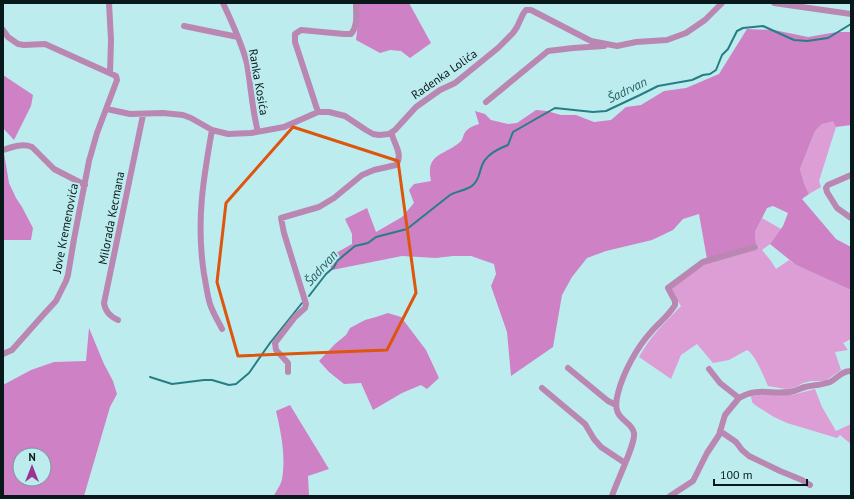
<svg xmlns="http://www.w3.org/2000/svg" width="854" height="499" font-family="'PT Sans',sans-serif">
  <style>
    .green { fill: #dc9ed4 }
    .forest { fill: #ce81c4; fill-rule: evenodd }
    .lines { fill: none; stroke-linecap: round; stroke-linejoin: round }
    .stream { stroke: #267e84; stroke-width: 2 }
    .minor { stroke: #b987b2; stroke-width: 6 }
    .marked { fill: none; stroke: #dd560d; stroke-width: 3; stroke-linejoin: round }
    .labels { text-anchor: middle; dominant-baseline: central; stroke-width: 4; stroke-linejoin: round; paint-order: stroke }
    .street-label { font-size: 12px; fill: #07191a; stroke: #bdecef }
    .water-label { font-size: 13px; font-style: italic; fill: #236266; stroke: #bdecef }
  </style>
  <rect width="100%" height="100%" fill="#bdecef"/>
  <!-- green -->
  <path class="green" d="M833 120 836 127 819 181 821 187 809 194 804 183 800 169 815 131 822 124Z
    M762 218 781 229 770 244 762 250 771 261 776 269 789 260 796 265 851 290V339L843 343 848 350 835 352 841 370 825 381H811L803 383 796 387 786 389 768 386C764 377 755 354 747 350L729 360 713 363 697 344 681 355 671 379 639 357C650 337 665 322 681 306L670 290 704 263 759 247 756 244 755 232Z
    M815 389 822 407 836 431 851 424V444L840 435 837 438 787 423 774 417 755 405 752 402 751 396 766 394 792 395Z"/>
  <!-- forest -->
  <path class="forest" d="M358 3H409L431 43 410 58 401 51 390 50 380 53 356 40 358 22Z
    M747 29 774 30 808 37 837 32H851V125L836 127 833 121 822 124 815 131 800 169 804 183 809 194 802 199 836 239 851 247V290L796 265 770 244 783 226 788 213 773 206 767 208 755 232 756 244 707 259 699 214 683 219 673 230 652 240 606 251 587 258 572 277 562 295 553 347 511 376 507 332 491 286 496 274 494 264 471 256H453L436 258 402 256 332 270 327 258 352 244V234L345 219 367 208 376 232 402 217 414 203 409 190 414 184 431 181C425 153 444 156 460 142 462 141 463 137 464 134 467 128 473 126 479 124L475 111 485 114 491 120 508 124 517 123 536 110 547 111 561 115H576L594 122 611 120 626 107 641 105 664 91 686 88 719 74Z
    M3 75 33 95 31 106 14 140 3 128Z
    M4 153 9 183 16 198 22 207 33 228 31 240H3V154Z
    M388 313 401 317 426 350 439 378 427 389 421 385 402 393 373 410 361 383 344 384 329 372 319 361 335 344 346 335 350 328 365 320 376 317Z
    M89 328 104 364 113 381 117 394 110 407 84 496H3V385L31 370 54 362 86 361ZM20 455H44V479H20Z
    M290 405 329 469 308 476 309 496H274C276 491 281 485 282 479 286 457 281 432 276 411Z"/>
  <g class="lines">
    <!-- stream -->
    <path class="stream" d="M309 296 326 274 334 267 337 261 355 246 368 243 376 237 407 229 450 195C457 191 468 190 473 185 481 179 479 167 485 160 490 153 500 148 508 145L513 132 555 108 593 112 606 111 640 95 658 86 692 80 703 75 710 74 716 70 722 55 728 49 737 31 743 28 763 26 794 40 807 41 828 38 851 24
      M150 377 172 384 204 380H212L229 385 236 384 249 373 270 343 302 303"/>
    <!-- minor -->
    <path class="minor" d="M109 3 111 40 110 73
      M223 3C232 23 242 43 247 64 251 87 252 109 258 132
      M774 3 851 14
      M184 26 238 37
      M3 30 8 37 18 44 24 45 45 44 116 76 117 80 97 133 89 161 74 239 68 275 66 281 56 301 44 314 12 350 3 354
      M486 102 548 51 573 48 604 46
      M107 109 130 114 163 113 183 115 191 118 212 130 228 134 251 133 284 127 318 112H329L345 116 366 130 373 134 379 135 389 134 395 130 416 107 440 90 455 83 498 48 513 33 517 27 523 14 526 10H531L591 41 617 46 636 42 667 40 686 33 705 20 722 3
      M318 112 295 42V34L301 30 344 34H351C358 26 356 14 356 4
      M212 130C203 180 196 223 204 274 206 284 207 294 210 304 213 313 218 321 222 329
      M3 150C12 147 22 143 32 147L54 169 85 185
      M851 175 828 185 826 188 827 192 837 208 851 218
      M118 320C111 317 105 311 104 303L143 115
      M568 368 608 401 616 405
      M709 369 720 383 739 398C758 386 775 396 794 391 798 390 801 388 805 387 814 385 822 385 830 382 838 378 841 371 851 371
      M288 372V363L276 350 275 343 295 317 305 308 306 304 284 233 281 218 319 207 334 198 362 175 374 170 396 165C403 155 395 145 392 135V133
      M542 388 585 424 594 439 601 447 625 463
      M720 431 736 442 742 450 749 456 780 471 802 480 810 485
      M612 496C616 483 636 443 634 433 631 418 610 422 618 393 623 373 637 347 651 332 659 323 669 315 675 305V301L668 288 703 262 755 247
      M670 496 693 481 707 453 719 435 725 415 739 398"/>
  </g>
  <!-- marked area -->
  <path class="marked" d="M293 127 398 161 416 293 387 350 238 356 217 282 226 203Z"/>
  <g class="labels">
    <!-- street labels -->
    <g class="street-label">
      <text transform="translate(444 74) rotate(-35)">Radenka Lolića</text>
      <text transform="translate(259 82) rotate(80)">Ranka Kosića</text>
      <text transform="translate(111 218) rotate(-79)">Milorada Kecmana</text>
      <text transform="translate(65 228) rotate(-79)">Jove Kremenovića</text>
    </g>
    <!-- water labels -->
    <g class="water-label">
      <text transform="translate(627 90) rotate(-26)">Šadrvan</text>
      <text transform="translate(321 268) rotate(-48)">Šadrvan</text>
    </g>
  </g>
  <!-- border -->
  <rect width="854" height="499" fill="none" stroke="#07191a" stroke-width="8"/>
  <!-- north arrow -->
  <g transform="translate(32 467)"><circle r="19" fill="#bdecef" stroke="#74989a"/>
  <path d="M0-3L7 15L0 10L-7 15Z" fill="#9d3294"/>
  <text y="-6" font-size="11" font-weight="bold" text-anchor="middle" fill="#07191a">N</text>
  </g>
  <!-- scale -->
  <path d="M714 479v6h93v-6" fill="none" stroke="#07191a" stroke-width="2"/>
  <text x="720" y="479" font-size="12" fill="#07191a" stroke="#bdecef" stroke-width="3" paint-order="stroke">100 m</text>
</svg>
